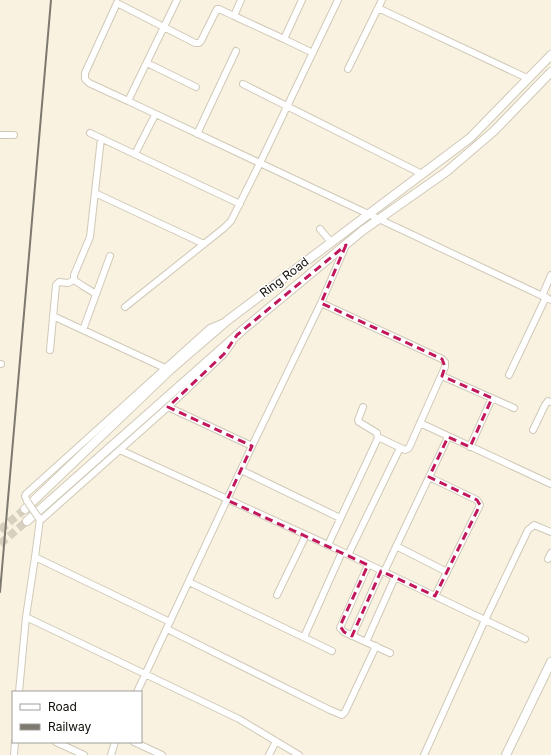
<svg xmlns="http://www.w3.org/2000/svg" width="551" height="755" font-family="Inter,sans-serif">
  <style>
    .lines { fill: none; stroke-linecap: round; stroke-linejoin: round }
    .tertiary-tunnel { stroke: #d6d0bf; stroke-width: 8; stroke-dasharray: 8 4; stroke-linecap: butt }
    .minor-casing { stroke: #d0c9b8; stroke-width: 8 }
    .tertiary-casing { stroke: #d0c9b8; stroke-width: 10 }
    .minor { stroke: #fff; stroke-width: 6 }
    .tertiary { stroke: #fff; stroke-width: 8 }
    .rail { stroke: #7e796e; stroke-width: 2 }
    .minor-bridge-casing { stroke: #d0c9b8; stroke-width: 8; stroke-linecap: butt }
    .minor-bridge { stroke: #fff; stroke-width: 6 }
    .marked { fill: none; stroke: #c2185b; stroke-width: 3; stroke-dasharray: 8 5; stroke-linejoin: round }
    .labels { text-anchor: middle; dominant-baseline: central; stroke-width: 3; stroke-linejoin: round; paint-order: stroke }
    .street-label { font-size: 12px; fill: #0e0c06; stroke: #fff }
  </style>
  <rect width="100%" height="100%" fill="#f9f2e0"/>
  <g class="lines">
    <!-- tertiary-tunnel -->
    <path class="tertiary-tunnel" d="M0 530 25 509
      M0 544 27 521"/>
    <!-- minor casing -->
    <g class="minor-casing">
      <path id="minor" d="M177 0 128 101 551 300
        M241 0 234 16 284 39
        M302 0 284 39 313 53
        M378 8 527 78
        M147 63 196 87
        M348 69 382 0
        M243 84 422 174
        M128 101 89 83 85 79V73L117 3 195 43H199L201 41 217 9H219L234 16
        M90 133 240 204
        M197 134 236 51
        M0 135H14
        M135 154 155 115
        M95 193 204 244
        M320 229 331 242
        M96 294 83 286 74 280V275L90 237 101 138
        M542 296 551 275
        M125 307 224 228 231 221 260 163 338 0
        M53 316 165 368
        M83 330 110 256
        M50 350 56 285 59 282 68 283 74 280
        M0 364H1
        M509 375 546 297
        M442 376 514 408
        M168 407 252 446
        M363 407 358 420 359 422 377 433 378 439
        M420 423 551 484
        M533 430 545 405 548 401 551 402
        M470 447 492 398
        M120 450 328 545 377 440 380 438 405 450 409 448 445 367V362L442 359 321 303
        M241 470 340 518
        M429 477 477 500 480 505 435 596
        M27 501 25 496 26 494 210 328 222 323
        M38 517 42 519 168 407 224 354 232 343
        M328 545 525 639
        M396 546 447 572
        M348 555 400 448
        M35 557 170 622
        M548 559 551 553
        M368 565 340 628 344 632 390 653
        M384 572 448 437
        M189 582 332 651
        M277 595 306 535
        M26 617 239 719 299 755
        M167 629 330 710 342 715 345 712 376 646
        M352 636 381 571
        M304 637 342 552
        M366 642 395 577
        M19 692 26 617 35 557 40 519
        M137 692 252 446 321 303 346 245
        M56 742 84 755
        M134 742 162 755
        M14 755 15 742
        M111 755 115 742
        M269 755 276 741
        M424 755 485 620 528 530 534 525 551 532"/>
    </g>
    <!-- tertiary casing -->
    <g class="tertiary-casing">
      <path id="tertiary" d="M25 509 170 370 228 320 470 138 551 55
        M27 521 245 328 362 231 446 172 494 131 551 72
        M506 755 551 662"/>
    </g>
    <!-- minor -->
    <use href="#minor" class="minor"/>
    <!-- tertiary -->
    <use href="#tertiary" class="tertiary"/>
    <!-- rail -->
    <path class="rail" d="M0 592 51 0"/>
    <!-- minor-bridge casing -->
    <g class="minor-bridge-casing">
      <path id="minor-bridge" d="M27 501 38 517"/>
    </g>
    <!-- minor-bridge -->
    <use href="#minor-bridge" class="minor-bridge"/>
  </g>
  <!-- marked area -->
  <path class="marked" d="M346 245 321 303 442 359 445 367 442 376 492 398 470 447 448 437 429 477 477 500 480 505 435 596 381 571 352 636 344 632 340 626 368 565 227 500 252 446 168 407 224 354 237 335Z"/>
  <g class="labels">
    <!-- street labels -->
    <g class="street-label">
      <text transform="translate(284 277) rotate(-37)">Ring Road</text>
    </g>
  </g>
  <!-- legend -->
  <rect x="12" y="691" width="130" height="52" fill="#ffffff" stroke="#9f9e9b"/>
  <rect x="20" y="704" width="20" height="6" fill="#ffffff" stroke="#9f9e9b"/>
  <text x="48" y="711" font-size="12" fill="#0e0c06">Road</text>
  <rect x="20" y="724" width="20" height="6" fill="#7e796e" stroke="#9f9e9b"/>
  <text x="48" y="731" font-size="12" fill="#0e0c06">Railway</text>
</svg>
